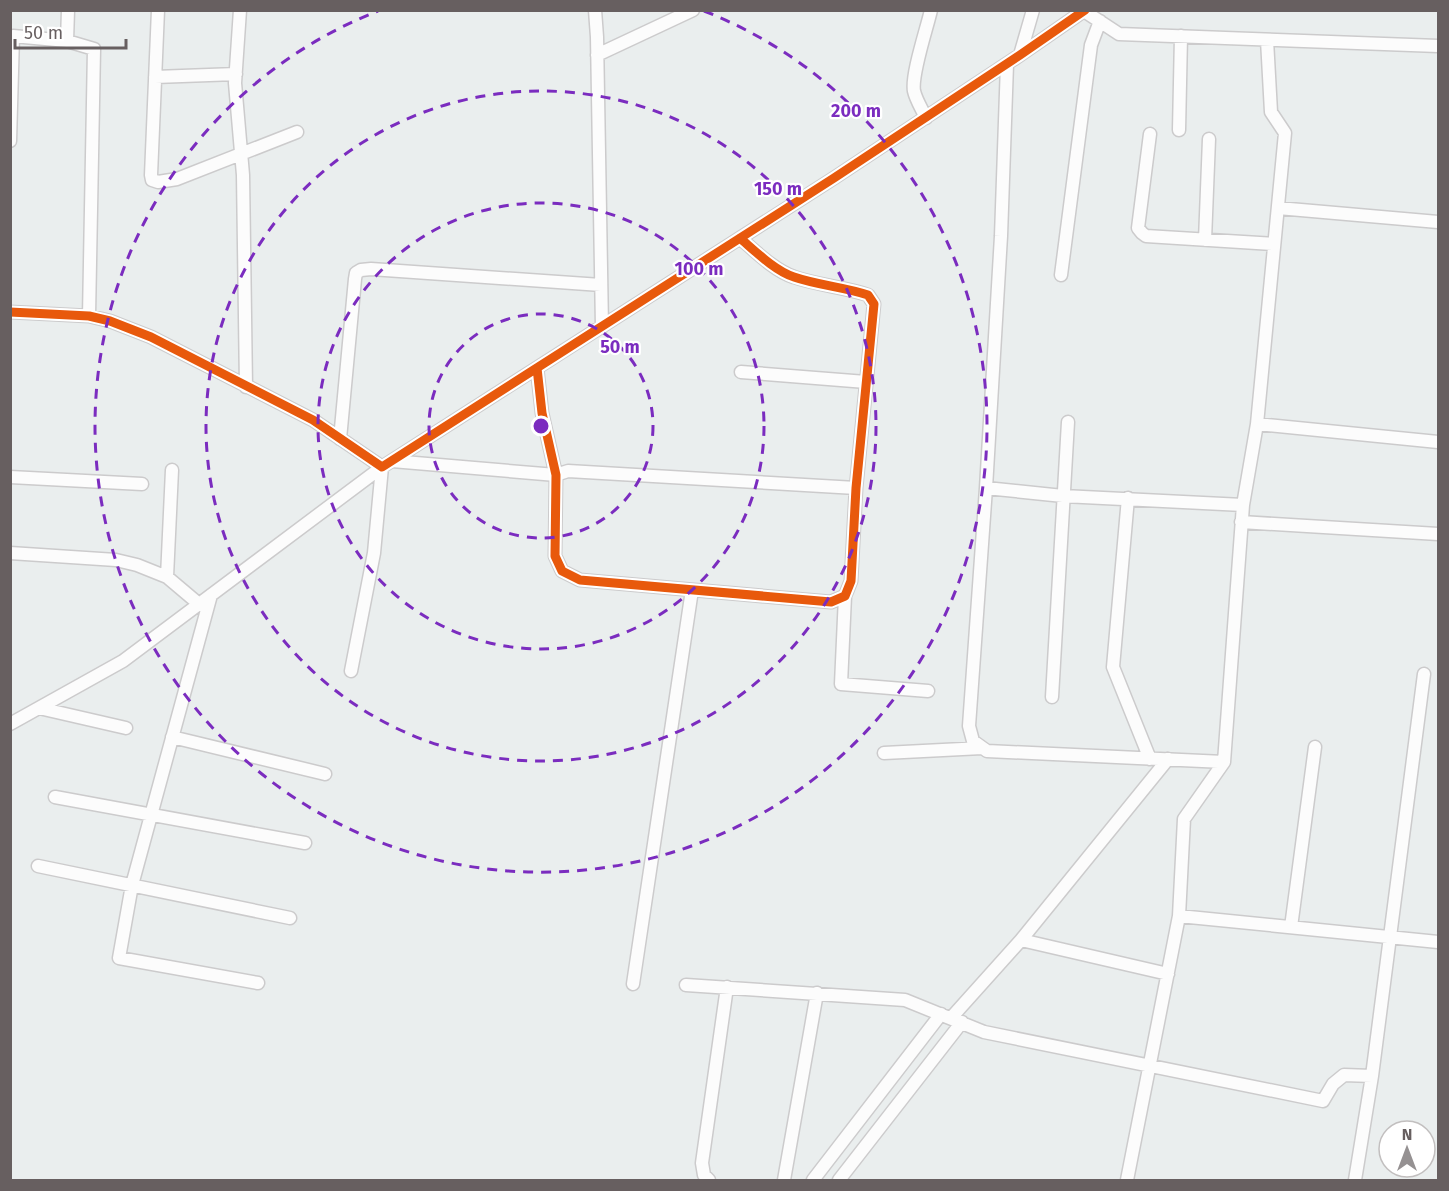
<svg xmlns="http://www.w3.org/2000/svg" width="1449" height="1191" font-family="'Fira Sans',sans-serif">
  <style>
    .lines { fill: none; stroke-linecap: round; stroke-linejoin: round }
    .street-casing { stroke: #cccbcc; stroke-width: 15 }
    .street { stroke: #fcfcfc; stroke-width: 12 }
    .cycleway-casing { stroke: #fff; stroke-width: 13 }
    .cycleway { stroke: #e8590c; stroke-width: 9 }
    .ring { fill: none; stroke: #7b2cbf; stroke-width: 3; stroke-dasharray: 10 8 }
    .centre { fill: #7b2cbf; stroke: #fff; stroke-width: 3 }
    .ring-label { font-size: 18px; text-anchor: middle; font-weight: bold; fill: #7b2cbf; stroke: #fff; stroke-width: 4.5; stroke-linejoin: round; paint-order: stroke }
  </style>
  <rect width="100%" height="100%" fill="#eaeeee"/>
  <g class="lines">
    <!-- street casing -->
    <g class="street-casing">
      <path id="street" d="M158 10 151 175 152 180 158 182 177 179 297 132
        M240 10 235 83 243 175 246 387
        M595 10 597 37 602 327
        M1084 11 1119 34 1438 46
        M67 41 68 10
        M597 55 693 10
        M1020 55 1033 10
        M1007 64 1001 236 986 488 969 726 973 741 987 751 1224 762
        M155 77 236 74
        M926 118C922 109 916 100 914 91 911 75 927 28 931 10
        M1179 130 1181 36
        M1150 134 1138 228 1142 233 1146 236 1274 244
        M10 141 13 36 67 41 94 49 89 316
        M1278 208 1438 222
        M1205 240 1209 139
        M1061 275 1091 45 1100 21
        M10 312 89 316 110 321 151 337 313 420 382 467 834 178 1020 55 1085 10
        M537 368 542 413 556 475 555 556 562 571 580 580 831 602 845 596 851 581 856 488 874 304 868 295C844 287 817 285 794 277 775 271 755 251 740 238
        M741 372 866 382
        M1257 424 1438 442
        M340 439 355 279 356 273 361 270 371 269 601 285
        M392 461 556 475 568 471 856 488
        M10 477 142 484
        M986 488 1063 496 1243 505
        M1128 498 1113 667 1150 759
        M1241 522 1438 534
        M10 553 116 560 137 565 167 577 199 604
        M167 577 172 470
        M211 595 132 885 119 958 258 983
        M845 596 841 684 928 691
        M1052 697 1068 422
        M39 708 126 728
        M10 724 123 661 382 467 374 553 351 671
        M172 737 325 774
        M884 753 982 748
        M55 797 305 843
        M38 866 290 918
        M1179 916 1184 819 1224 762 1243 505 1257 424 1285 133 1271 112 1267 40
        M1291 927 1315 747
        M1021 940 1168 759
        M633 984 692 590
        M686 985 905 1000 984 1032 1323 1101 1333 1084 1344 1075 1372 1076
        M951 1018 1021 940 1168 974
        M709 1180 704 1175 702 1163 727 987
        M784 1180 817 993
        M813 1180 941 1014
        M839 1180 962 1022
        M1127 1180 1179 916 1438 942
        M1355 1180 1372 1076 1424 674"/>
    </g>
    <!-- street -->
    <use href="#street" class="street"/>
    <!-- cycleway casing -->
    <g class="cycleway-casing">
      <path id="cycleway" d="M10 312 89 316 110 321 151 337 313 420 382 467 834 178 1020 55 1085 10
        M537 368 542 413 556 475 555 556 562 571 580 580 831 602 845 596 851 581 856 488 874 304 868 295C844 287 817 285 794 277 775 271 755 251 740 238"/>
    </g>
    <!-- cycleway -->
    <use href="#cycleway" class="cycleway"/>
  </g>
  <!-- distance rings -->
  <g class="ring">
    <circle cx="541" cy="426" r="112"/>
    <circle cx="541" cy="426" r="223"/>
    <circle cx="541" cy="426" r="335"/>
    <path d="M704 11A446 446 0 1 1 378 11"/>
  </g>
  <circle cx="541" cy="426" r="9" class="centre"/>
  <g class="ring-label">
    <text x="856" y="117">200 m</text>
    <text x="778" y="195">150 m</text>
    <text x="699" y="275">100 m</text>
    <text x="620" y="353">50 m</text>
  </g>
  <!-- border -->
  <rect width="1449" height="1191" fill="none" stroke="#675f60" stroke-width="24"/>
  <!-- north arrow -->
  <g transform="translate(1407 1149)"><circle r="28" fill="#ffffff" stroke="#c2bfbf" stroke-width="1.5"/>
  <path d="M0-4.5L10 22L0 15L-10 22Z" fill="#959192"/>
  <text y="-9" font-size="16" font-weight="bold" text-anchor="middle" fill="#675f60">N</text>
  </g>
  <!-- scale -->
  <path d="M15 39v9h111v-9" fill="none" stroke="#675f60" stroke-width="3"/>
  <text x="24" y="39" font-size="18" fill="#675f60" stroke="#ffffff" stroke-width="4.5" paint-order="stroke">50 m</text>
</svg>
